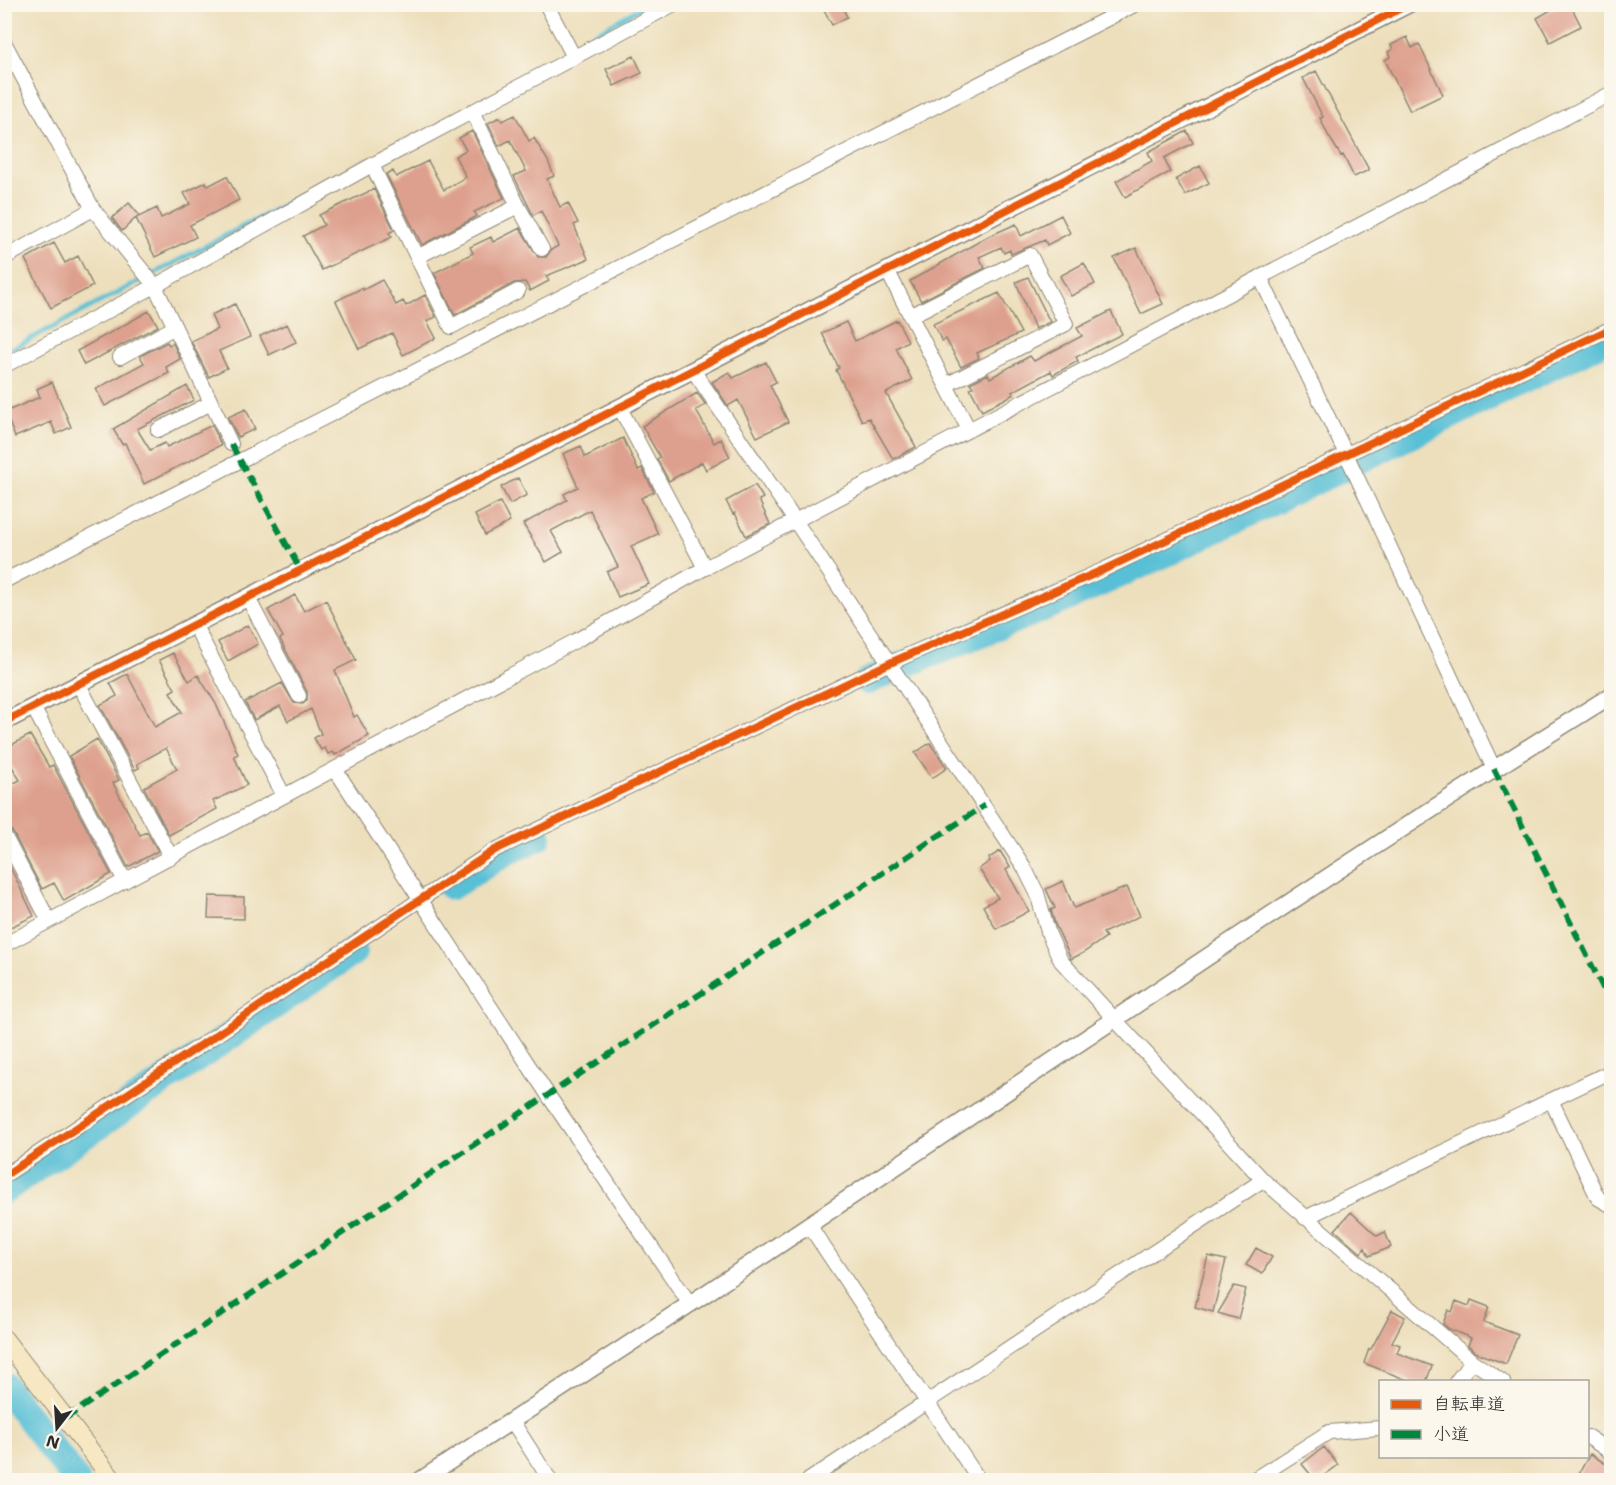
<svg xmlns="http://www.w3.org/2000/svg" width="1616" height="1485" font-family="'Shantell Sans','Klee One',sans-serif">
  <style>
    .lines { fill: none; stroke-linecap: round; stroke-linejoin: round }
    .stream { stroke: #58c0d6; stroke-width: 4.5 }
    .river { stroke: #58c0d6; stroke-width: 28 }
    .building { fill: #dea08e }
    .minor-casing { stroke: #8c8574; stroke-width: 16 }
    .tertiary-casing { stroke: #8c8574; stroke-width: 19 }
    .secondary-casing { stroke: #8c8574; stroke-width: 20 }
    .minor { stroke: #fff; stroke-width: 14 }
    .tertiary { stroke: #fff; stroke-width: 16 }
    .secondary { stroke: #f7e8c3; stroke-width: 18 }
    .quiet { stroke: #00873e; stroke-width: 6; stroke-dasharray: 12 6; stroke-linecap: butt }
    .cycleway-casing { stroke: #fbf7ec; stroke-width: 11 }
    .cycleway { stroke: #e8590c; stroke-width: 8 }
  </style>
  <rect width="100%" height="100%" fill="#fbf7ec"/>
  <filter id="ink" filterUnits="userSpaceOnUse"><feTurbulence type="fractalNoise" baseFrequency=".0167" numOctaves="2"/><feDisplacementMap in="SourceGraphic" scale="12" xChannelSelector="R" yChannelSelector="G"/><feConvolveMatrix kernelMatrix="1 2 1 2 8 2 1 2 1" color-interpolation-filters="sRGB"/></filter>
  <filter id="wash" filterUnits="userSpaceOnUse"><feTurbulence type="fractalNoise" baseFrequency=".008" numOctaves="4" result="noise"/><feDisplacementMap in="SourceGraphic" scale="24" xChannelSelector="R" yChannelSelector="G"/><feGaussianBlur stdDeviation="1.35" result="paint"/><feColorMatrix in="noise" values="0 0 0 0 0 0 0 0 0 0 0 0 0 0 0 0 0 1.4 0 .05"/><feComposite in="paint" operator="in"/></filter>
  <g filter="url(#wash)">
    <rect width="100%" height="100%" fill="#eddfbc"/>
    <g class="lines">
      <!-- stream -->
      <path class="stream" d="M528 75 564 53 567 49 647 4
        M4 353 368 160"/>
      <!-- river -->
      <path class="river" d="M868 681 898 667 1065 599 1173 550 1612 337
        M451 886 506 852 538 837
        M4 1190 353 952
        M4 1386 76 1480"/>
    </g>
    <g id="blocks">
      <!-- building -->
      <path class="building" d="M821 4H841L847 17 832 25Z
        M1561 4H1570L1581 26 1550 42 1537 18Z
        M1407 37 1412 48 1419 44 1443 95 1410 111 1385 60 1390 57 1388 52 1393 49 1391 45Z
        M634 56 642 73 614 86 606 69Z
        M1316 71 1369 170 1354 177 1343 155 1341 156 1328 135 1320 118 1323 117 1303 78Z
        M515 115 529 141 534 138 548 161 554 176 547 179 560 207 568 203 578 223 574 225 588 259 546 276 549 281 530 291 525 282 514 283 455 315 434 273 473 253 470 247 491 237 493 242 520 228 538 257H546L551 250 558 246 541 211 533 215 514 176 526 171 510 140 499 146 488 123 500 117 502 121Z
        M472 131 504 198 474 212 477 216 470 220 422 245 386 174 393 171 396 177 428 161 444 190 466 177 455 156 466 150 459 138Z
        M1187 131 1193 143 1164 158 1170 172 1125 197 1116 181 1152 161 1148 152Z
        M1200 166 1209 183 1185 195 1176 179Z
        M227 176 239 200 190 225 196 237 155 257 136 218 157 208 161 218 190 204 184 193 206 182 208 186Z
        M374 189 394 230 389 233 392 237 322 270 303 236 324 225 319 215Z
        M129 203 139 215 122 231 112 218Z
        M1061 215 1070 233 1047 245 1045 240 1011 254 1010 250 1004 253 1001 247 979 257 985 268 921 301 910 281 987 237 1016 224 1021 236Z
        M54 243 65 263 78 256 93 286 51 308 25 259Z
        M1136 248 1163 304 1141 314 1114 258Z
        M1084 263 1095 284 1071 296 1060 276Z
        M1028 277 1050 322 1035 329 1016 282Z
        M382 280 396 305 403 301 406 306 425 295 436 317 427 321 436 338 403 355 392 333 359 349 336 301 362 288 363 290Z
        M999 293 1021 333 977 353 979 358 961 367 946 339 942 341 933 324Z
        M235 304 250 337 219 351 227 368 209 377 191 341 217 329 211 315Z
        M149 311 158 326 84 365 77 351Z
        M1111 311 1122 334 1076 357 1078 361 1053 375 1051 371 1012 392 1014 394 982 411 970 388 973 387 970 383 988 374 990 378 1030 356 1034 361 1082 336 1077 328Z
        M897 320 908 341 896 348 912 380 886 393 916 447 893 459 869 418 862 421 836 370 839 368 822 333 846 322 855 341Z
        M287 324 296 342 269 355 260 336Z
        M167 342 169 345 173 343 180 359 166 367 169 373 105 406 96 389 144 363 140 356Z
        M766 362 776 382 770 385 788 422 757 437 738 400 728 406 712 382 729 372 733 378Z
        M52 382 71 427 56 434 51 422 15 437 5 412 40 397 37 389Z
        M187 386 194 400 137 429 150 450 165 443 167 447 212 425 221 445 144 484 125 443 122 444 113 429Z
        M697 393 706 405 696 410 714 443 721 439 730 457 706 470 702 462 669 481 657 459 660 457 642 426Z
        M246 409 255 429 238 437 228 417Z
        M623 438 638 470 642 468 654 492 641 498 658 534 631 546 649 584 618 597 607 572 618 567 590 510 551 531 563 552 546 562 523 524 567 500 564 494 578 487 563 454 581 446 585 457Z
        M518 478 527 495 510 504 501 487Z
        M755 485 763 498 759 500 770 524 746 536 735 513 733 514 726 501Z
        M500 502 510 522 485 535 475 515Z
        M295 595 304 611 326 600 356 660 335 670 354 717 357 715 369 736 335 755 333 752 328 754 325 748 321 750 314 738 321 734 311 709 288 721 280 706 254 720 245 702 282 683 294 703 303 704 307 700V692L280 639 283 637 268 610Z
        M248 625 258 644 228 661 218 642Z
        M173 653 189 681 198 675 216 704 238 754 234 756 247 785 213 801 217 809 169 835 144 787 177 769 166 748 137 764 139 768 135 770 100 705 117 696 110 683 127 674 155 727 182 712 170 692 175 689 159 660Z
        M30 735 49 767 53 765 111 874 64 901 54 883 42 889 12 831 4 826V788L20 780 4 753V749Z
        M97 739 119 780 113 783 140 835 147 832 158 851 128 867 69 756Z
        M930 743 947 768 932 778 915 753Z
        M1000 851 1010 867 1006 870 1029 911 996 929 983 906 998 898 979 869 990 861 989 858Z
        M4 855 34 916 4 930Z
        M1063 881 1074 908 1127 887 1140 916 1103 933 1106 937 1083 953 1071 959 1055 924 1051 910 1055 908 1046 889Z
        M209 896 244 897V919L208 918Z
        M1351 1212 1377 1236 1385 1232 1391 1247 1369 1256 1365 1248 1361 1253 1335 1230Z
        M1256 1248 1272 1257 1262 1274 1246 1265Z
        M1208 1256 1226 1260 1213 1312 1195 1307Z
        M1234 1286 1246 1289 1238 1319 1218 1313Z
        M1471 1300 1489 1307 1484 1322 1518 1335 1506 1364 1475 1352 1468 1345 1471 1338 1449 1329 1443 1324 1448 1310 1452 1312 1456 1301 1469 1306Z
        M1392 1310 1405 1317 1392 1342 1400 1345 1397 1353 1432 1366 1426 1382H1412L1364 1363 1369 1349H1371Z
        M1324 1447 1338 1465 1318 1480H1315L1302 1464Z
        M1590 1454 1611 1467V1480H1592L1579 1473Z"/>
    </g>
  </g>
  <g filter="url(#ink)">
    <use href="#blocks" fill-opacity="0" stroke="#8c8574" stroke-width="1.5"/>
    <g class="lines">
      <!-- minor casing -->
      <g class="minor-casing">
        <path id="minor" d="M546 4 574 57
          M4 42 93 209 155 286 231 444
          M472 111 518 206 542 249
          M372 165 451 327 518 291
          M417 257 518 206
          M4 258 93 209
          M888 272 969 430
          M1260 277 1347 456 1494 769
          M910 316 1030 255 1066 324 946 385
          M120 357 175 327
          M4 366 155 286 372 165 674 4
          M693 370 796 522 1024 867 1037 893 1049 935 1061 961 1263 1180 1472 1361 1503 1382
          M620 408 705 568
          M158 430 211 403
          M4 581 1136 4
          M248 598 299 696
          M195 626 284 796
          M79 685 171 857
          M33 707 125 881
          M335 769 548 1095 690 1304
          M4 835 49 921
          M4 945 577 640 705 568 1612 93
          M1551 1100 1598 1198 1612 1206
          M4 1176 495 850 890 663 1103 570 1612 328
          M1305 1218 1612 1071
          M809 1225 979 1480
          M1456 1382 1472 1361
          M512 1421 550 1480
          M1588 1437 1612 1453
          M809 1480 1263 1180
          M1253 1480 1329 1432 1380 1428"/>
      </g>
      <!-- tertiary casing -->
      <g class="tertiary-casing">
        <path id="tertiary" d="M4 722 1409 4
          M421 1480C551 1395 681 1311 810 1224 1076 1046 1340 864 1612 695"/>
      </g>
      <!-- secondary casing -->
      <g class="secondary-casing">
        <path id="secondary" d="M4 1339 113 1480"/>
      </g>
      <!-- minor -->
      <use href="#minor" class="minor"/>
      <!-- tertiary -->
      <use href="#tertiary" class="tertiary"/>
      <!-- secondary -->
      <use href="#secondary" class="secondary"/>
      <!-- quiet -->
      <path class="quiet" d="M231 444 301 571
        M1494 769 1612 1006
        M66 1418 548 1095 985 805"/>
      <!-- cycleway casing -->
      <g class="cycleway-casing">
        <path id="cycleway" d="M4 722 1409 4
          M4 1176 495 850 890 663 1103 570 1612 328"/>
      </g>
      <!-- cycleway -->
      <use href="#cycleway" class="cycleway"/>
    </g>
  </g>
  <!-- margin -->
  <rect width="1616" height="1485" fill="none" stroke="#fbf7ec" stroke-width="24"/>
  <!-- legend -->
  <rect x="1379" y="1380" width="210" height="78" fill="#fbf7ec" stroke="#a8a59f" stroke-width="1.5"/>
  <rect x="1391" y="1400" width="30" height="9" fill="#e8590c" stroke="#a8a59f" stroke-width="1.5"/>
  <text x="1433" y="1410" font-size="18" fill="#2b2b2b">自転車道</text>
  <rect x="1391" y="1430" width="30" height="9" fill="#00873e" stroke="#a8a59f" stroke-width="1.5"/>
  <text x="1433" y="1440" font-size="18" fill="#2b2b2b">小道</text>
  <!-- north arrow -->
  <g transform="translate(57 1428) rotate(197)" stroke="#fbf7ec" stroke-width="4.5" paint-order="stroke">
  <path d="M0-4.5L10 22L0 15L-10 22Z" fill="#2b2b2b"/>
  <text y="-9" font-size="16" font-weight="bold" text-anchor="middle" fill="#2b2b2b">N</text>
  </g>
</svg>
